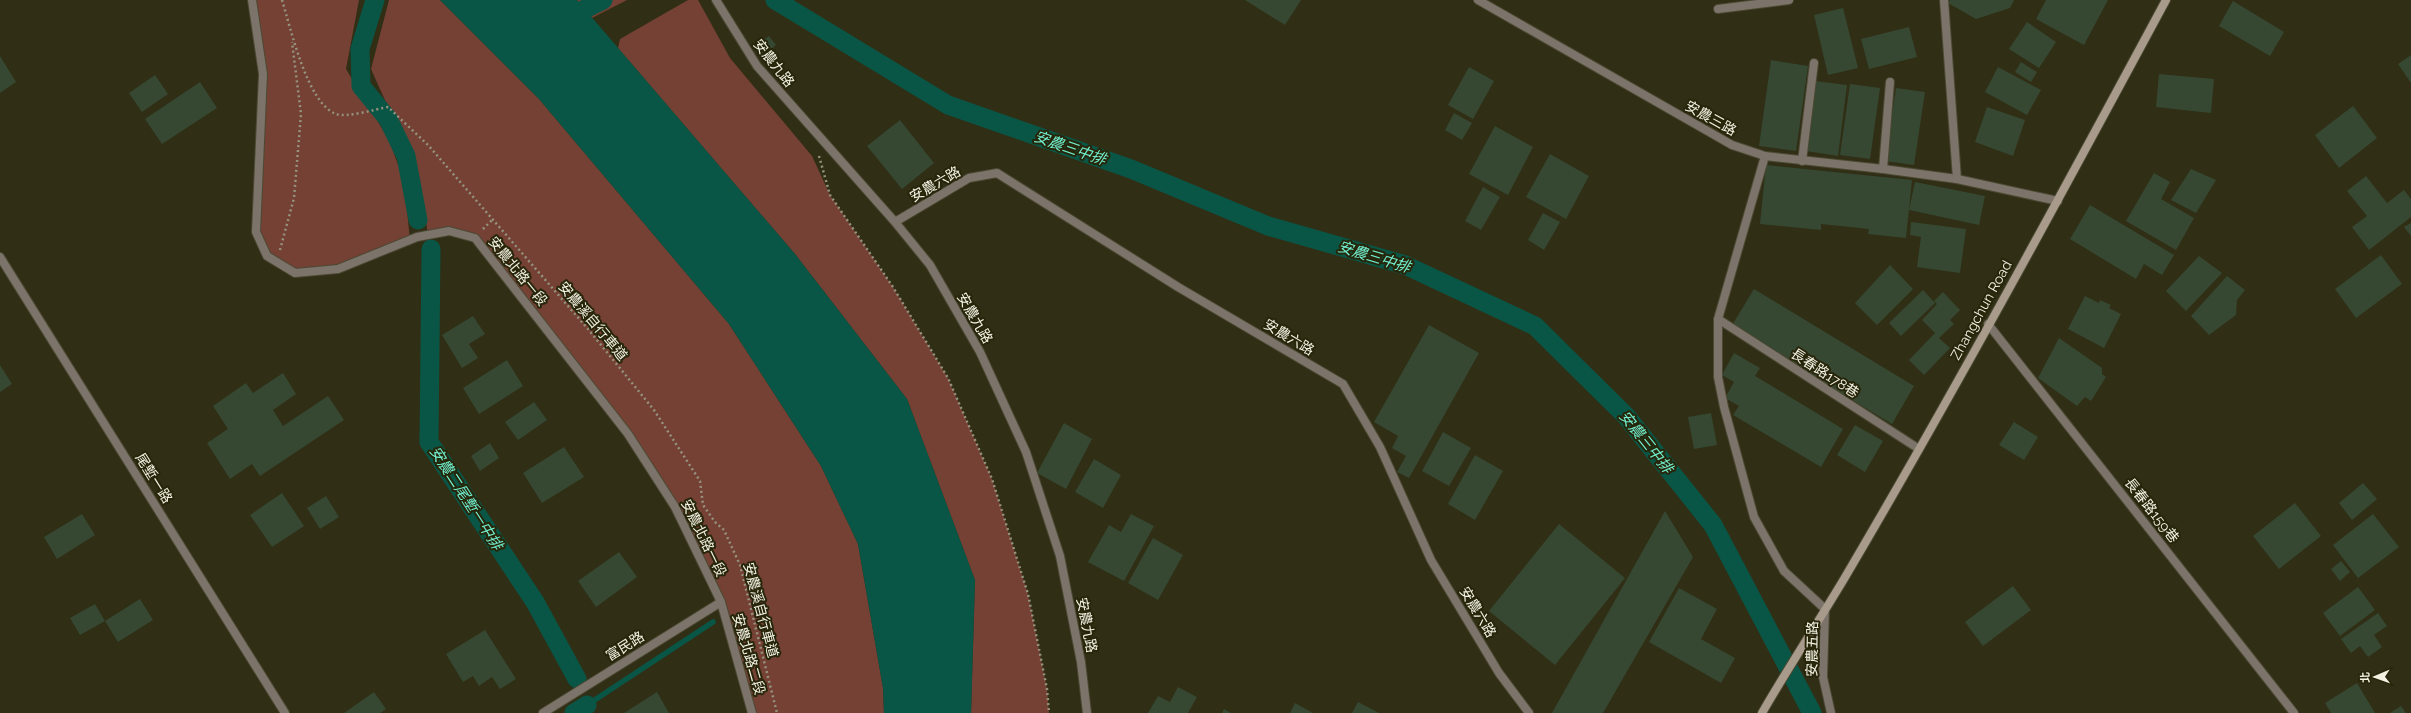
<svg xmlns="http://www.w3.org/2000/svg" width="2411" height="713" font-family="Raleway,'Noto Sans TC',sans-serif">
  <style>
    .green { fill: #744134 }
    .water { fill: #0a5646 }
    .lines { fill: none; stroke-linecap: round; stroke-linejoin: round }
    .stream { stroke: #0a5646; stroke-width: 5.5 }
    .canal { stroke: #0a5646; stroke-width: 19 }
    .building { fill: #364832 }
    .lane-casing { stroke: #4b4932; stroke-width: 10 }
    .street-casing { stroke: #4b4932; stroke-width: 10 }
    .secondary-casing { stroke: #4b4932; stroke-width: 10 }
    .path { stroke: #95937f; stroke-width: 2.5; stroke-dasharray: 2 3; stroke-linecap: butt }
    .lane { stroke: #7c736a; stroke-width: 8 }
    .street { stroke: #7c736a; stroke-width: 8 }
    .secondary { stroke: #a99b8b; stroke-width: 8 }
    .labels { text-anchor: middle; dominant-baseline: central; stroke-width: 4; stroke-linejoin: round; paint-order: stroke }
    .street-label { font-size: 14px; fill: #f3f2e2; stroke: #27250a }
    .water-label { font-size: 15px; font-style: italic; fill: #70eece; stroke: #27250a }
  </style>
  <rect width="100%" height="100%" fill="#302e15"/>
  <!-- green -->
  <path class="green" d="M252 0H359L346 69 389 140 404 181 410 240 338 269 295 273 267 256 256 232 263 74Z
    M389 0H440L539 99 729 324 821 466 858 544 883 688 884 713H752L721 602 675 507 628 434 475 238 449 231 428 235 420 181 404 131 388 107 371 69Z
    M577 0H627L592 18Z
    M688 0H698L730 58 812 156 830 195 893 287 948 378 992 479 1028 594 1047 689 1049 713H971L975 580 907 399 795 254 618 48 620 39Z"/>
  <!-- water -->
  <path class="water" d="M440 0H577L795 254 907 399 975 580 971 713H884L883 688 858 544 821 466 729 324 539 99Z"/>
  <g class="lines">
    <!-- stream -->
    <path class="stream" d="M587 705 713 622"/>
    <!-- canal -->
    <path class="canal" d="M375 0 360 49 361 86 388 119 406 156 418 220
      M775 0 948 105 1131 169 1268 226 1405 265 1535 326 1626 416 1713 525 1812 713
      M561 21 603 0
      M431 249 429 442 535 602 577 679
      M574 713 587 705"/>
  </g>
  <!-- building -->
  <path class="building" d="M1245 0H1301L1285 25Z
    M1950 0H2014L2010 8 1976 19 1948 3Z
    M2046 0H2108L2084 45 2036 19Z
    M2233 1 2284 32 2270 56 2219 26Z
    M1843 8 1858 68 1828 75 1814 15Z
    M2027 22 2056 42 2039 68 2009 49Z
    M1909 27 1917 57 1869 69 1861 39Z
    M769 36 776 45 763 56 755 46Z
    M2411 55V83L2398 64Z
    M0 56 16 82 0 93Z
    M1771 60 1808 66 1796 151 1759 146Z
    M2021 62 2037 72 2031 82 2015 72Z
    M1469 67 1494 81 1473 119 1448 105Z
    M1998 67 2041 90 2027 115 1985 92Z
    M2159 74 2214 79 2211 113 2156 107Z
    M155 75 168 94 142 112 129 93Z
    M1815 81 1847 85 1838 156 1806 151Z
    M200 82 217 108 162 144 145 119Z
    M1850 84 1880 88 1870 159 1840 155Z
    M1896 88 1925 92 1914 165 1885 161Z
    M2353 106 2377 138 2339 168 2315 135Z
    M1987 107 2025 120 2013 156 1975 142Z
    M1454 113 1472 123 1462 140 1445 130Z
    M900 120 934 163 902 189 867 146Z
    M1495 126 1533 147 1508 195 1469 174Z
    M1550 154 1589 176 1566 219 1526 197Z
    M1766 165 1912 180 1906 238 1868 234 1869 229 1821 224V230L1760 224Z
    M2191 169 2216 180 2196 213 2171 200Z
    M2154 173 2170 182 2161 199 2194 218 2176 250 2126 221Z
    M2366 176 2387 203 2404 190 2411 199V217L2369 250 2352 227 2367 216 2347 191Z
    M1915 182 1985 196 1979 225 1909 210Z
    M1483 187 1500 197 1481 230 1465 221Z
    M2090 205 2174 255 2162 275 2144 264 2136 279 2070 239Z
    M1543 213 1560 222 1544 250 1528 240Z
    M1911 222 1966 229 1960 273 1917 267 1921 237 1910 235Z
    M2411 223V236L2404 227Z
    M2381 255 2402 284 2356 318 2335 289Z
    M2199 256 2222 273 2186 311 2166 291Z
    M1890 265 1913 289 1877 325 1855 303Z
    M2227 276 2245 290 2237 300 2236 315 2209 335 2191 316Z
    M1754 289 1914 386 1892 424 1731 327Z
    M1923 290 1935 303 1901 336 1889 323Z
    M1943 292 1960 310 1950 320 1954 324 1939 338 1950 348 1924 375 1909 360 1935 333 1922 320 1937 304 1934 301Z
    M2085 296 2099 303 2100 300 2111 305 2109 308 2121 314 2104 348 2068 329Z
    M473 316 485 334 469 344 478 358 462 368 442 335Z
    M1429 325 1479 353 1409 478 1397 472 1406 456 1392 448 1398 436 1374 422Z
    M2059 338 2102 368V374L2106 377 2091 401 2085 397 2077 406 2038 378Z
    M1734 353 1760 368 1755 376 1843 429 1821 467 1733 415 1739 406 1725 398 1734 382 1722 375Z
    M507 360 523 386 479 414 463 388Z
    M0 365 12 384 0 392Z
    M283 373 296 394 273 410 283 426 328 396 344 420 260 476 252 464 230 479 207 443 228 429 213 406 246 383 253 393Z
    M534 402 547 420 518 440 505 422Z
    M1711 413 1717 445 1694 449 1688 417Z
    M2014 422 2038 437 2024 460 1999 445Z
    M1064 423 1092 439 1066 489 1037 473Z
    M1855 425 1883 441 1865 472 1837 455Z
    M1443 432 1471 448 1449 486 1422 471Z
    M490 443 499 458 480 471 471 456Z
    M564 447 584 477 542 503 523 473Z
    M1475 455 1503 471 1475 520 1448 504Z
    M1094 459 1121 475 1103 508 1075 492Z
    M2363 483 2377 499 2352 520 2339 503Z
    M282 493 304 526 272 547 250 515Z
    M326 496 339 517 320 529 307 508Z
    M2295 503 2321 536 2279 569 2253 536Z
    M1665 511 1693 557 1603 713H1552Z
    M82 514 95 535 57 559 44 537Z
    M1131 514 1154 526 1124 581 1088 562 1109 525 1121 532Z
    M2373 514 2399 547 2358 578 2333 545Z
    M1559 524 1625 578 1555 665 1489 611Z
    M1153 538 1183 555 1158 600 1128 583Z
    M619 552 637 577 596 607 578 581Z
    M2341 561 2350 572 2340 581 2331 569Z
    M2013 586 2031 610 1983 646 1965 622Z
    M2358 587 2375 610 2340 636 2323 613Z
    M1679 588 1717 609 1701 639 1735 658 1721 683 1649 642Z
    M140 599 153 620 118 642 105 621Z
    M95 604 105 621 80 635 70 618Z
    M2378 613 2387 626 2374 635 2382 647 2368 657 2360 646 2351 653 2341 639Z
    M485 630 516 679 500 689 492 677 479 686 473 676 463 682 446 654Z
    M2357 683 2375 713H2331L2325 703Z
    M1178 687 1197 697 1188 713H1148L1158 696 1170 702Z
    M374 692 386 709 380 713H344Z
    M657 692 669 713H624Z
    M1358 702 1379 713H1352Z
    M1295 703 1313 713H1290Z
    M2401 706 2406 713H2390Z
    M1224 709 1231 713H1222Z"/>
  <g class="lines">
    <!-- lane casing -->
    <g class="lane-casing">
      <path id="lane" d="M1944 0 1957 179 2058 201
        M1718 9 1789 0
        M1765 156 1718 319V377L1724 407 1754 517 1784 571 1825 609 1823 677 1831 713
        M1802 161 1814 63
        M1883 169 1890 82
        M1718 319 1919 449"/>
    </g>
    <!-- street casing -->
    <g class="street-casing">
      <path id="street" d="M252 0 263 74 256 232 267 256 295 273 338 269 417 237 449 231 475 238 628 434 675 507 721 602 752 713
        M716 0 757 66 895 222 930 265 980 352 1026 452 1060 556 1081 662 1087 713
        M1478 0 1732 145 1765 156 1883 169 1957 179
        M895 222 969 178 997 173 1178 287 1343 384 1380 447 1431 560 1499 673 1529 713
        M0 257 285 713
        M1988 324 2294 713
        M543 713 721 602"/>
    </g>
    <!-- secondary casing -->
    <g class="secondary-casing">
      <path id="secondary" d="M1762 713C1788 668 1817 624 1844 579 1956 389 2061 195 2166 0"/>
    </g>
    <!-- path -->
    <path class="path" d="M282 0C291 29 307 103 336 114 347 118 376 109 388 107L428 145 588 329 654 410 700 481 703 505 715 522 724 530 740 565 777 713
      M819 156 830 195 893 287 948 378 992 479 1028 594 1047 689 1049 713
      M483 229 493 219
      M280 250 294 198 301 114 292 42"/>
    <!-- lane -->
    <use href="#lane" class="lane"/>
    <!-- street -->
    <use href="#street" class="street"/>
    <!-- secondary -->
    <use href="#secondary" class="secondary"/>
  </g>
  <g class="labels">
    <!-- street labels -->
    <g class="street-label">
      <text transform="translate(774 63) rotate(52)">安農九路</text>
      <text transform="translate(1711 118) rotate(29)">安農三路</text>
      <text transform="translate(935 184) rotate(-30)">安農六路</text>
      <text transform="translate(518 271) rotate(51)">安農北路一段</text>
      <text transform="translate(1981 310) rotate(-61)">Zhangchun Road</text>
      <text transform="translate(975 318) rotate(60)">安農九路</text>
      <text transform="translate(593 321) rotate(50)">安農溪自行車道</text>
      <text transform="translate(1289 337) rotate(31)">安農六路</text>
      <text transform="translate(1825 373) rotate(33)">長春路178巷</text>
      <text transform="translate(154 478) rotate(58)">尾塹一路</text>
      <text transform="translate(2152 510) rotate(52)">長春路159巷</text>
      <text transform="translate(704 538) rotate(64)">安農北路一段</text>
      <text transform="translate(761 610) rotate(75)">安農溪自行車道</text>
      <text transform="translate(1478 612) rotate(59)">安農六路</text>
      <text transform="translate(1087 625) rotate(79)">安農九路</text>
      <text transform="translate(625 646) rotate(-32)">富民路</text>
      <text transform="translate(1812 649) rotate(-89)">安農五路</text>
      <text transform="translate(749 654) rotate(74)">安農北路二段</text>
    </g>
    <!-- water labels -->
    <g class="water-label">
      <text transform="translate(1070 148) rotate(19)">安農三中排</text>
      <text transform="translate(1374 257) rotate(17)">安農三中排</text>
      <text transform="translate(1646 442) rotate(51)">安農三中排</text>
      <text transform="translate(466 498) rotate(57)">安農二尾塹一中排</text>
    </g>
  </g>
  <!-- north arrow -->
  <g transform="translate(2375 677) rotate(268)" stroke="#27250a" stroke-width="3" paint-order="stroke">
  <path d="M0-3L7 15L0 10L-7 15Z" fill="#f3f2e2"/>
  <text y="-6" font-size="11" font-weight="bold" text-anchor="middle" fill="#f3f2e2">北</text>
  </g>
</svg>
